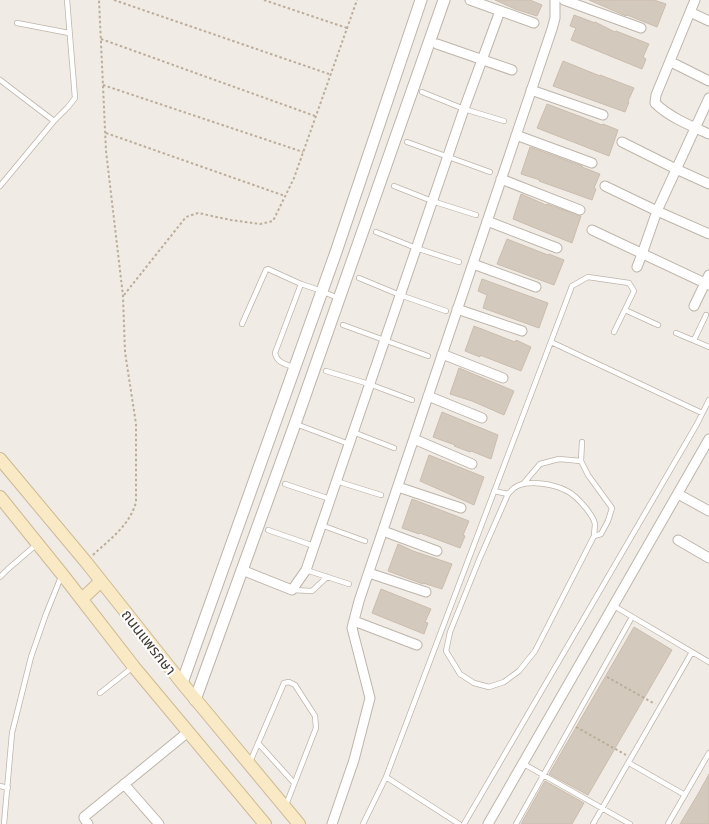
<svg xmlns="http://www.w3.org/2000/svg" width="709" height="824" font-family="Mulish,'Noto Sans Thai',sans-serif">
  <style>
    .building { fill: #d4c9bd; stroke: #cbbdae }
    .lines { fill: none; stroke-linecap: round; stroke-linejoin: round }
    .service-casing { stroke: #beb5aa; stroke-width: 6 }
    .minor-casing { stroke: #beb5aa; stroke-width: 11 }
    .tertiary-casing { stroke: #beb5aa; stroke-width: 13 }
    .secondary-casing { stroke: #ccba96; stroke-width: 14 }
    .path { stroke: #bbad9a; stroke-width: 2; stroke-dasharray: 2.5 2.5; stroke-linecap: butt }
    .service { stroke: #fff; stroke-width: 4.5 }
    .minor { stroke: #fff; stroke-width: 9 }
    .tertiary { stroke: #fff; stroke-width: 11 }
    .secondary { stroke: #f9e9c4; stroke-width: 12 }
    .labels { text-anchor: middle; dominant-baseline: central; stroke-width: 4; stroke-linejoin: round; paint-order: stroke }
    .street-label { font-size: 15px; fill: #423b34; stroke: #fff }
  </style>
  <rect width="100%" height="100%" fill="#f0ebe4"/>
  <!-- building -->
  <path class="building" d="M495 0H530L542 5 537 16 515 9Z
    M589 0H654L666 4 657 27 627 15 626 16Z
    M574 15 595 23V22L615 32 616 31 649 44 643 57 646 59 642 69 571 40 576 28 570 26Z
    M563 61 600 76V75L634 88 628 101 629 102 625 112 553 86Z
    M547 104 584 118 602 125 603 124 618 130 609 156 537 128Z
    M530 147 582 166V167L600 174 594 188 596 189 592 200 539 181 540 180 521 174Z
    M521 194 546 205 547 204 581 216 572 243 513 219Z
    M507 239 548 255 549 254 564 260 554 285 497 264Z
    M482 279 548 303 539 328 483 308 487 295 478 291Z
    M474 326 515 342 516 340 531 347 521 371 480 355V357L465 351Z
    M459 368 514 391 504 415 472 401 450 394Z
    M442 412 498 435 491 459 471 451 470 452 454 446 455 445 433 437Z
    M429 455 484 477 474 505 420 481Z
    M412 499 469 521 463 535 465 536 460 548 420 533 419 534 402 528Z
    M398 544 413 551 452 564 442 589 423 583V584L388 571Z
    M381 589 431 609 425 622 428 623 424 634 372 613Z
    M634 627 672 650 588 795 549 774Z
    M709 774V824H680L698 794Z
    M545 781 584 803 572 824H521Z"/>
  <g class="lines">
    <!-- service casing -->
    <g class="service-casing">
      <path id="service" d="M17 23 69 33
        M0 80 54 121 68 107 75 98 67 0
        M422 92 464 109 504 121
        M407 142 490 172
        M0 186 54 121
        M394 186 432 201 476 215
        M376 232 416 248 459 262
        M359 278 400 295 446 311
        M301 284 319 290 338 298
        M625 310 658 325
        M242 324 266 270 268 269 301 284 275 353C277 363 285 364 293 367
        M343 325 428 356
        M676 333 709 347
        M694 340 706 315
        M551 342 702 413
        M326 371 369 384 412 400
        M296 424 349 444
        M353 432 394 448
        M582 442 581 461 588 475 612 508 608 521 601 534 594 536
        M336 481 381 495
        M285 484 330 499
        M523 484 540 464 559 459 581 461
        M494 491 508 494C510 492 512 490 514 488 527 479 554 484 567 491 575 495 580 501 585 507 589 512 594 518 595 524 595 527 594 532 594 536L535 651 519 671 504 682 489 687 474 683 460 674 446 651 450 632 479 560 508 494
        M321 525 365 541
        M268 530 314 546
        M306 570 349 584
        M0 577 8 569 37 544
        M293 590 312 591 327 577
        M614 606 709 662
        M100 693 133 667
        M258 743 294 783
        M250 762 284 683 289 682 295 685 315 716 316 728 286 805
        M522 763 630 824
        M629 763 685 795
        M386 777 459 824
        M0 786 8 788
        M4 824 12 733 31 657 46 614 61 577
        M363 824 386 777 572 286 588 277 629 283 634 291 614 332
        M464 824 697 424 709 400
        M516 824 632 617
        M593 824 692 652
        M668 824 709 753"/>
    </g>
    <!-- minor casing -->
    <g class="minor-casing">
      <path id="minor" d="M470 0 534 23
        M564 0 641 28
        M695 0 656 95 655 103C669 117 691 126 709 134
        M690 12 709 21
        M437 44 512 70
        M671 62 709 81
        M531 90 603 115
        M516 135 592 163
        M622 142 676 169 709 184
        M501 179 580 210
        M605 186 657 211 709 234
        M487 221 557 248
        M592 230 709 285
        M473 264 536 287
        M637 267 642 254 657 211 709 98
        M694 306 709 275
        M457 309 522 331
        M442 354 503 378
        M428 396 482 418
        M414 439 472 464
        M398 487 461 508
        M678 494 709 511
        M383 531 437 551
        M678 540 709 558
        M242 570 292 590 306 570 464 109 500 11
        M369 573 426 592
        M354 621 417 645
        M124 784 159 824
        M88 824 84 818V817L188 732
        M332 824 354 760 370 698 352 628 359 601 552 29 555 18V0
        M488 824 709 439"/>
    </g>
    <!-- tertiary casing -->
    <g class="tertiary-casing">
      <path id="tertiary" d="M182 683 336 252 421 0
        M195 700 295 424 444 0"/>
    </g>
    <!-- secondary casing -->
    <g class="secondary-casing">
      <path id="secondary" d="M0 459 86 562 182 683 299 824
        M0 497 62 574 134 667 265 824
        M82 599 101 581"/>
    </g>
    <!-- path -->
    <path class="path" d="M114 0 329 74
      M264 0 347 28
      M101 39 315 116
      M103 85 303 152
      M106 133 285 196
      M124 295 186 217 198 213 231 220 260 224 273 221 294 178 357 0
      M93 555C110 539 130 525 136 502V424L125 352 123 296 106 151 99 0
      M607 677 655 704
      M576 727 626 755"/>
    <!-- service -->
    <use href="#service" class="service"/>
    <!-- minor -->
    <use href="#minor" class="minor"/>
    <!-- tertiary -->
    <use href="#tertiary" class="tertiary"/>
    <!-- secondary -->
    <use href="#secondary" class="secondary"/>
  </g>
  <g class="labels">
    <!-- street labels -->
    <g class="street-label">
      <text transform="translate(149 642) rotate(52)">ถนนแพรกษา</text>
    </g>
  </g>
</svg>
